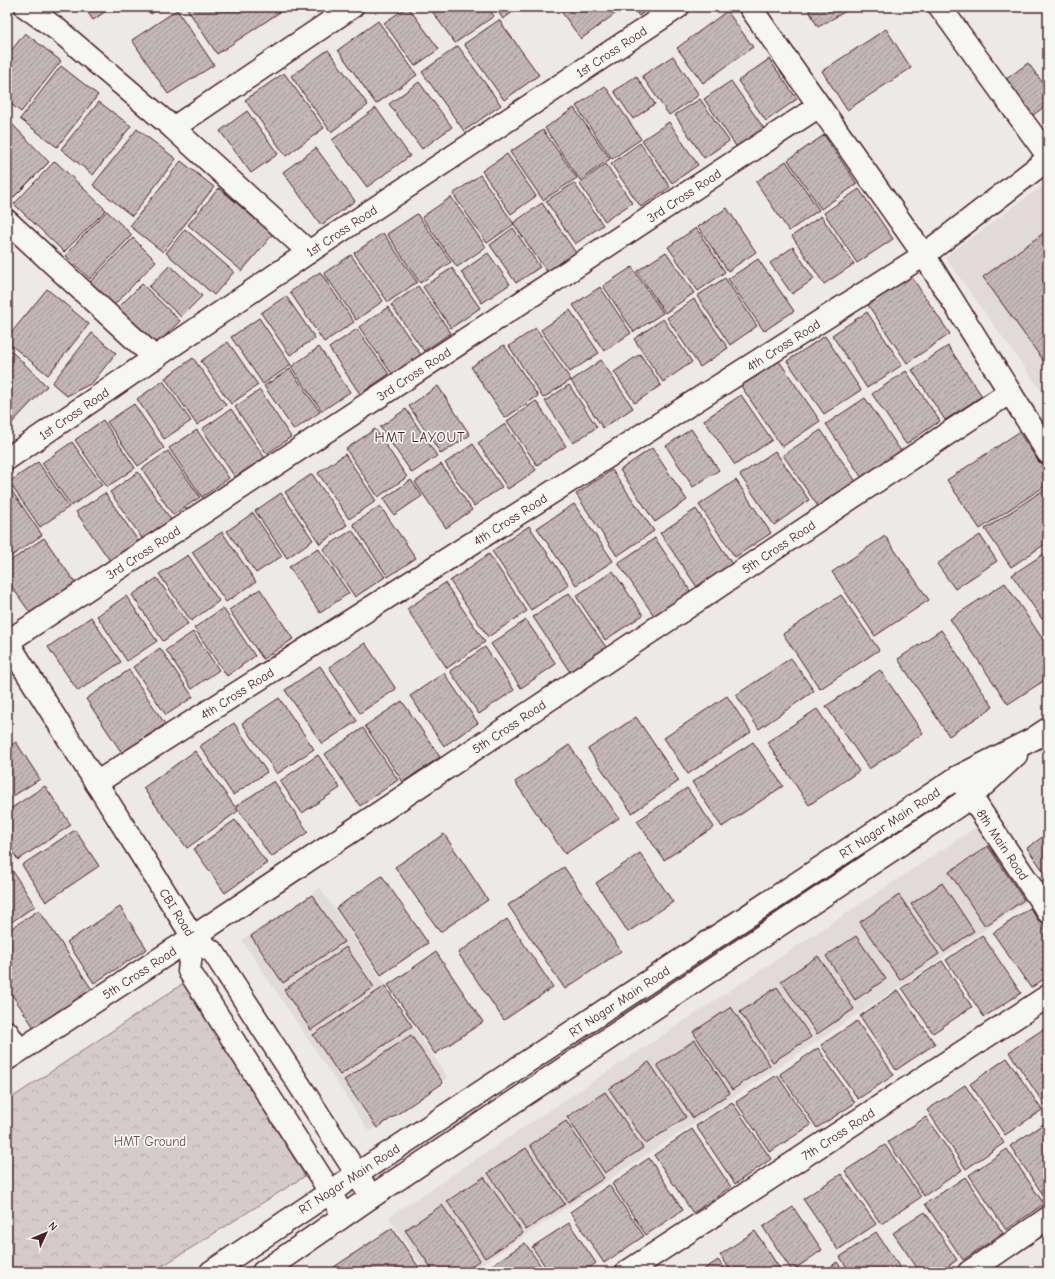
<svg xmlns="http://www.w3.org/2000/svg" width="1055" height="1279" font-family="'Comic Neue',sans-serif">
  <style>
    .built { fill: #e0dad8 }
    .park { fill: url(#park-crowns); stroke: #8f757a }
    .building { fill: url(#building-hatch); stroke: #4a1f2b }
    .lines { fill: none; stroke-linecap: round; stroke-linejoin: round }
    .minor-casing { stroke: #4a1f2b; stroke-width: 25 }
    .tertiary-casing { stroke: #4a1f2b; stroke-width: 25 }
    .secondary-casing { stroke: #4a1f2b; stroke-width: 25 }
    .minor { stroke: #f6f6f2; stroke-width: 22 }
    .tertiary { stroke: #f6f6f2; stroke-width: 22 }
    .secondary { stroke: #f6f6f2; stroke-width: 22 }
    .labels { text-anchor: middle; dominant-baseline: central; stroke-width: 3.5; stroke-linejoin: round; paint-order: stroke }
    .street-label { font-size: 13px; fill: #4a1f2b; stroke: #f6f6f2 }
    .park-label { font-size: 13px; fill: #6c4a53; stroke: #f6f6f2 }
    .neighbourhood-label { font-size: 14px; letter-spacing: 1px; fill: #4a1f2b; stroke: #f6f6f2 }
  </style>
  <defs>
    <pattern id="park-crowns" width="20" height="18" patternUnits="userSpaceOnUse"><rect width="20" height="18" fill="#d4cbca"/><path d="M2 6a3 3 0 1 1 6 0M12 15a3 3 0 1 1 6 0" fill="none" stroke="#b8aeae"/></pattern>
    <pattern id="building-hatch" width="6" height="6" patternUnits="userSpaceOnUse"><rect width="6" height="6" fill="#c4b7b7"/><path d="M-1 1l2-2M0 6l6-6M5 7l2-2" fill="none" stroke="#a19495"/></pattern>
  </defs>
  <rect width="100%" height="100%" fill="#ece9e6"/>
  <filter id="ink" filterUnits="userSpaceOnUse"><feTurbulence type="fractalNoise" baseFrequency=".025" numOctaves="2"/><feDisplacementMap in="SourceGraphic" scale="8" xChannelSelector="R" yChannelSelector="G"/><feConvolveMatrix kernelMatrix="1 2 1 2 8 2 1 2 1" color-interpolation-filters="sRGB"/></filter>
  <g filter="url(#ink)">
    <!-- built -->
    <path class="built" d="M1048 182V400L945 257Z
      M978 826 1028 901 470 1272H425L389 1217Z
      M320 888 448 1078 369 1131 242 940Z"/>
    <!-- park -->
    <path class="park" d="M184 983 305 1176 153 1272H7V1101Z"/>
    <!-- building -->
    <path class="building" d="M84 7H112L93 20Z
      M146 7H160L151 14Z
      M186 7H281L283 10 217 54Z
      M407 7H408L439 49 415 66 384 23Z
      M429 7H487L494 16 455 43Z
      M495 7H520L503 19Z
      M558 7H612L616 13 581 39Z
      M632 7H651L639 16Z
      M807 7H853L818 27Z
      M177 10 214 65 168 94 132 40Z
      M727 11 753 47 703 83 677 48Z
      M499 20 539 75 504 100 464 44Z
      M378 21 417 75 376 104 338 50Z
      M886 29 911 68 847 110 822 71Z
      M25 33 61 61 21 112 7 101V56Z
      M458 46 501 105 464 131 422 72Z
      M328 50 368 105 331 132 291 76Z
      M673 56 699 95 669 115 642 76Z
      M769 59 797 99 766 121 738 81Z
      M1028 63 1048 90V104L1028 119 1001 83Z
      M61 66 98 95 57 147 20 119Z
      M284 73 324 128 286 156 245 100Z
      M636 76 655 104 633 119 614 91Z
      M731 81 765 130 738 149 704 99Z
      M419 82 452 127 422 149 389 104Z
      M605 86 641 139 612 159 576 106Z
      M700 99 729 141 704 158 675 115Z
      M99 102 131 126 93 175 61 149Z
      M376 108 410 156 367 187 332 140Z
      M574 108 610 159 580 180 545 128Z
      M247 111 278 154 251 173 220 131Z
      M669 122 698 165 672 183 642 140Z
      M12 124 49 162 10 201 7 199V129Z
      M137 129 176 159 132 216 93 185Z
      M543 130 577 178 543 200 510 152Z
      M824 135 857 184 821 209 788 160Z
      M640 143 670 187 641 207 611 164Z
      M316 148 355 201 321 225 283 172Z
      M507 154 536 196 511 214 482 171Z
      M55 161 106 210 64 252 14 204Z
      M181 161 214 187 163 252 130 226Z
      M786 161 819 210 789 231 756 182Z
      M606 164 632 203 605 221 579 183Z
      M480 175 514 224 487 243 453 194Z
      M574 183 603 225 575 244 546 201Z
      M219 188 273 234 242 271 188 225Z
      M859 189 893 239 857 263 824 213Z
      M451 197 486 247 457 267 422 217Z
      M542 203 576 253 548 273 513 223Z
      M727 208 756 252 728 271 698 227Z
      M107 211 132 235 90 279 65 255Z
      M417 214 451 262 420 283 387 234Z
      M821 216 854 264 824 284 792 236Z
      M513 228 540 267 516 283 490 245Z
      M696 228 725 272 698 291 668 247Z
      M185 229 234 272 214 295 166 253Z
      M1045 232 1048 236V367L983 277Z
      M383 233 417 282 388 302 354 253Z
      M133 238 156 261 114 305 90 282Z
      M793 247 814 279 792 294 770 263Z
      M666 252 694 293 665 313 637 271Z
      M488 253 510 284 482 303 461 272Z
      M351 255 383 301 356 320 324 273Z
      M758 259 794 311 764 331 728 279Z
      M170 265 202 296 181 317 149 287Z
      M632 267 663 313 634 332 603 286Z
      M452 268 480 308 451 328 423 287Z
      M320 272 354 322 324 342 290 292Z
      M911 276 950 334 907 363 868 305Z
      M725 278 757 326 730 345 697 296Z
      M142 284 180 321 156 345 118 308Z
      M418 286 451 333 424 351 391 305Z
      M600 287 631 333 604 351 573 305Z
      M47 289 89 324 48 375 7 342V338Z
      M286 296 315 338 290 355 261 313Z
      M694 299 728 348 700 367 667 318Z
      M388 307 421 355 392 374 359 327Z
      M570 310 599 353 570 372 541 330Z
      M867 312 902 365 867 388 832 335Z
      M259 318 291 365 263 384 231 337Z
      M663 319 692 362 663 382 634 339Z
      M536 328 571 380 543 398 509 346Z
      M357 329 389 374 360 394 329 348Z
      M92 333 116 353 92 383 67 396 52 383Z
      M825 336 861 390 824 414 787 361Z
      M228 342 258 385 231 404 201 361Z
      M504 345 538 396 505 418 471 367Z
      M948 346 982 396 945 420 912 370Z
      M7 347 47 386 7 428Z
      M319 347 350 392 322 411 291 367Z
      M640 354 661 385 635 403 614 372Z
      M193 358 226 405 197 425 165 378Z
      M601 360 633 408 603 428 571 381Z
      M779 361 820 421 782 447 741 386Z
      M290 369 320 412 294 430 264 386Z
      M906 371 940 421 906 444 872 394Z
      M163 381 191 421 164 439 137 399Z
      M569 385 597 427 573 443 545 401Z
      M438 386 470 435 441 454 409 406Z
      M260 390 291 437 267 454 235 407Z
      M741 395 772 440 735 465 704 420Z
      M865 398 903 454 864 481 826 424Z
      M536 401 566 446 537 465 507 421Z
      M134 404 164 448 138 466 107 422Z
      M231 409 267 461 237 480 202 429Z
      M406 409 437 456 412 473 380 427Z
      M103 420 135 468 107 487 75 440Z
      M505 424 536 470 508 489 478 443Z
      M375 429 407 477 378 497 346 449Z
      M691 429 719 470 693 487 666 446Z
      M197 430 229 478 202 497 169 448Z
      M821 430 857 483 819 508 783 455Z
      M1019 432 1048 476V484L980 529 947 480Z
      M72 442 102 485 71 506 42 463Z
      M473 444 502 487 474 506 445 463Z
      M652 448 687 500 655 522 620 470Z
      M168 451 200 497 173 515 142 469Z
      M775 451 809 500 774 525 740 475Z
      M345 454 376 501 349 519 318 473Z
      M38 462 69 507 40 527 9 482Z
      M441 464 472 510 446 528 415 482Z
      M612 470 654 531 617 556 576 494Z
      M138 472 172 521 144 541 110 492Z
      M312 474 347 525 320 544 285 492Z
      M411 480 422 496 394 515 383 499Z
      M736 480 771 533 735 557 699 505Z
      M7 484 42 535 7 559Z
      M1045 489 1048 493V542L1011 567 985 529Z
      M105 493 141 545 113 565 76 512Z
      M281 493 313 540 287 558 255 511Z
      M574 504 613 561 576 585 537 528Z
      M380 506 416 558 388 577 353 524Z
      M696 509 732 564 697 587 660 533Z
      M253 513 282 556 256 573 227 531Z
      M529 526 569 585 531 610 492 551Z
      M352 530 385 577 355 597 323 549Z
      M222 532 256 582 226 602 192 552Z
      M980 535 997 561 955 589 937 564Z
      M885 536 929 600 875 636 832 572Z
      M44 538 76 584 31 614 7 580V563Z
      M655 538 691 592 655 617 618 563Z
      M318 548 349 593 320 613 289 567Z
      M1048 551V615L1042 619 1012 575Z
      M489 554 527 611 488 637 450 581Z
      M188 555 219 601 191 621 159 574Z
      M613 571 643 615 605 640 576 596Z
      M157 578 188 624 163 641 132 595Z
      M445 583 485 642 447 668 407 609Z
      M1005 583 1048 647V678L1008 704 950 619Z
      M260 589 293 639 263 659 229 610Z
      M569 593 608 650 572 675 533 617Z
      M841 595 879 650 820 689 783 634Z
      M126 596 157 641 127 661 97 616Z
      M223 608 255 656 227 676 194 628Z
      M91 617 121 662 78 691 48 647Z
      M526 620 556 664 521 688 491 644Z
      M941 630 993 707 949 736 898 659Z
      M193 632 219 670 192 689 166 650Z
      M365 643 396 689 360 713 329 667Z
      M485 647 514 690 479 714 450 671Z
      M160 648 193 697 166 715 133 667Z
      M791 658 814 691 759 729 736 695Z
      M320 666 357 721 322 744 285 690Z
      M129 670 165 724 122 753 86 699Z
      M880 670 923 733 869 769 826 706Z
      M444 673 478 723 444 746 410 696Z
      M727 696 751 732 688 774 664 738Z
      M279 698 314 749 277 774 242 723Z
      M402 701 440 757 403 782 365 726Z
      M817 709 859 771 809 805 767 742Z
      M636 717 679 781 632 813 588 749Z
      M234 723 267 772 233 795 200 746Z
      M363 728 398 780 360 806 325 754Z
      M16 742 40 779 7 800V748Z
      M753 742 783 786 722 827 692 782Z
      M569 745 619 818 565 854 515 782Z
      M195 751 238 811 187 848 143 788Z
      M318 755 340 788 302 813 280 781Z
      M274 781 308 832 271 857 236 806Z
      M45 786 71 825 18 860 7 843V811Z
      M687 788 714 827 664 860 637 821Z
      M235 820 267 863 225 893 194 849Z
      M75 830 99 866 46 902 22 865Z
      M1048 833V875L1047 876 1027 848Z
      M444 834 488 900 440 932 395 867Z
      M988 846 1024 900 985 926 949 872Z
      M640 853 673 902 628 932 596 883Z
      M564 867 621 951 565 989 508 905Z
      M12 870 35 906 7 925V874Z
      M382 876 428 943 381 975 336 908Z
      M942 883 974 931 944 952 911 904Z
      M312 895 344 942 283 983 251 936Z
      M899 895 939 954 900 980 860 922Z
      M120 907 147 949 94 983 67 942Z
      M1030 908 1048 935V976L1031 988 993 933Z
      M39 910 93 991 35 1029 7 987V931Z
      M507 919 553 987 504 1020 458 953Z
      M982 935 1021 993 984 1017 946 960Z
      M856 936 886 979 855 1000 826 956Z
      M346 947 374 987 311 1030 284 990Z
      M436 952 483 1022 435 1054 388 985Z
      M818 956 854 1009 817 1034 781 981Z
      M942 961 972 1007 933 1033 902 988Z
      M385 986 412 1026 340 1075 313 1035Z
      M777 987 811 1037 773 1062 740 1012Z
      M898 990 935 1044 896 1070 860 1016Z
      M731 1007 770 1065 732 1090 693 1032Z
      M857 1021 894 1075 858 1099 821 1045Z
      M1045 1028 1048 1033V1105L1046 1107 1009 1052Z
      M411 1035 443 1083 377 1128 344 1080Z
      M695 1040 730 1093 693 1118 657 1065Z
      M818 1048 855 1103 817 1128 780 1074Z
      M1007 1058 1042 1110 1005 1135 970 1084Z
      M649 1062 686 1117 646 1144 609 1089Z
      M777 1075 811 1125 770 1152 736 1102Z
      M965 1085 1004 1143 966 1169 927 1110Z
      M605 1092 643 1148 605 1173 567 1117Z
      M732 1102 771 1159 735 1184 696 1126Z
      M926 1117 962 1170 924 1196 888 1142Z
      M566 1121 604 1178 568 1202 530 1145Z
      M1045 1123 1048 1127V1202L1010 1146Z
      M692 1129 731 1187 693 1213 654 1155Z
      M885 1145 921 1197 881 1224 845 1171Z
      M526 1148 565 1204 526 1230 488 1173Z
      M1007 1149 1044 1204 1006 1230 969 1175Z
      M649 1158 683 1210 646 1235 612 1184Z
      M841 1174 876 1224 838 1250 803 1199Z
      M484 1177 523 1233 485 1258 447 1201Z
      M965 1177 1003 1233 963 1260 925 1204Z
      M609 1185 644 1236 604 1263 570 1212Z
      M442 1205 480 1260 463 1272H434L405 1230Z
      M793 1207 822 1250 792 1271 763 1227Z
      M925 1212 957 1260 940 1272H920L893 1233Z
      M569 1223 596 1263 583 1272H549L532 1247Z
      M392 1228 422 1272H337L334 1267Z
      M755 1231 782 1272H732L720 1255Z
      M876 1232 903 1272H850L840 1257Z
      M525 1243 545 1272H492L489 1267Z
      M718 1260 727 1272H700Z
      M837 1262 844 1272H823Z"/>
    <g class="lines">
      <!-- minor casing -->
      <g class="minor-casing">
        <g id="minor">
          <path d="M26 7 58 30 173 128 309 252"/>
          <path d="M940 7 1048 156"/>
          <path d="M173 128 352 7"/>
          <path d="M7 221 155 358"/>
          <path id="s1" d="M7 459 309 252 678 7"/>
          <path id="s2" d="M7 642 819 106"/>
          <path id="s3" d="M958 777 1048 912"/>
          <path id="s4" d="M96 783 924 255 750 7"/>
          <path d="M7 1032 19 1050"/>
          <path id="s5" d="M7 1059 193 937 1010 392"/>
          <path id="s6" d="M627 1272 1048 996"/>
          <path d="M969 1272 1048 1218"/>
        </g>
      </g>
      <!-- tertiary casing -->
      <g class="tertiary-casing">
        <g id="tertiary">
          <path d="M1048 159 924 255 1048 453"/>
          <path id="s7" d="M357 1174 958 777 1033 739 1048 729"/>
          <path d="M371 1197 971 797 1016 755"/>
        </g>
      </g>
      <!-- secondary casing -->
      <g class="secondary-casing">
        <g id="secondary">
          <path id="s8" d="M7 641 193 937 214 953 357 1174 371 1197 263 1272"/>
          <path d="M193 937 189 971 322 1179 343 1215"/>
          <path d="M211 1272 357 1174"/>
        </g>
      </g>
      <!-- minor -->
      <use href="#minor" class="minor"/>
      <!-- tertiary -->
      <use href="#tertiary" class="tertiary"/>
      <!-- secondary -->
      <use href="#secondary" class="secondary"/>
    </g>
  </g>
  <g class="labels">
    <!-- street labels -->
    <g class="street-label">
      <text stroke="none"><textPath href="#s1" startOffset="729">1st Cross Road</textPath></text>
      <text stroke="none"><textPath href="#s2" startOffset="811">3rd Cross Road</textPath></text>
      <text stroke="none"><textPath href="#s1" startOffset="405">1st Cross Road</textPath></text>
      <text stroke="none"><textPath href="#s4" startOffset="815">4th Cross Road</textPath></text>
      <text stroke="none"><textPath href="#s2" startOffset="487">3rd Cross Road</textPath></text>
      <text stroke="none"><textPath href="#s1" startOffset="81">1st Cross Road</textPath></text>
      <text stroke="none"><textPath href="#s4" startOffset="491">4th Cross Road</textPath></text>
      <text stroke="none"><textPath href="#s5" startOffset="926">5th Cross Road</textPath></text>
      <text stroke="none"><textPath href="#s2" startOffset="163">3rd Cross Road</textPath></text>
      <text stroke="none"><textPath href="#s4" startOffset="167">4th Cross Road</textPath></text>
      <text stroke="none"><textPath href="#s5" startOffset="602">5th Cross Road</textPath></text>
      <text stroke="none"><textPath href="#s7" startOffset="638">RT Nagar Main Road</textPath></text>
      <text stroke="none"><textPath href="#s3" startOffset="81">8th Main Road</textPath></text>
      <text stroke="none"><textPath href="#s8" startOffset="320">CBI Road</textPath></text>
      <text stroke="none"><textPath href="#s5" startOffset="158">5th Cross Road</textPath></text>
      <text stroke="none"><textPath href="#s7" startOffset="314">RT Nagar Main Road</textPath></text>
      <text stroke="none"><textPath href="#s6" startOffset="252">7th Cross Road</textPath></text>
      <text transform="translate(349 1179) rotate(-33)">RT Nagar Main Road</text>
    </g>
    <!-- park labels -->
    <g class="park-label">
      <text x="150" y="1141">HMT Ground</text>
    </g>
    <!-- neighbourhood labels -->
    <g class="neighbourhood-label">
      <text x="420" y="437">HMT LAYOUT</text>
    </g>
  </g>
  <!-- margin -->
  <rect width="1055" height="1279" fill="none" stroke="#f6f6f2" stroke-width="24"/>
  <rect x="12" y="12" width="1031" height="1255" fill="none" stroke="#4a1f2b" stroke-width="1.5" filter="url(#ink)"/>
  <!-- north arrow -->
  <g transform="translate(46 1233) rotate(46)" stroke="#f6f6f2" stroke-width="3" paint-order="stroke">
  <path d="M0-3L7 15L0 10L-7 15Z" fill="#4a1f2b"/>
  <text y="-6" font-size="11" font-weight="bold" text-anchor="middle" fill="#4a1f2b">N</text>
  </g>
</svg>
